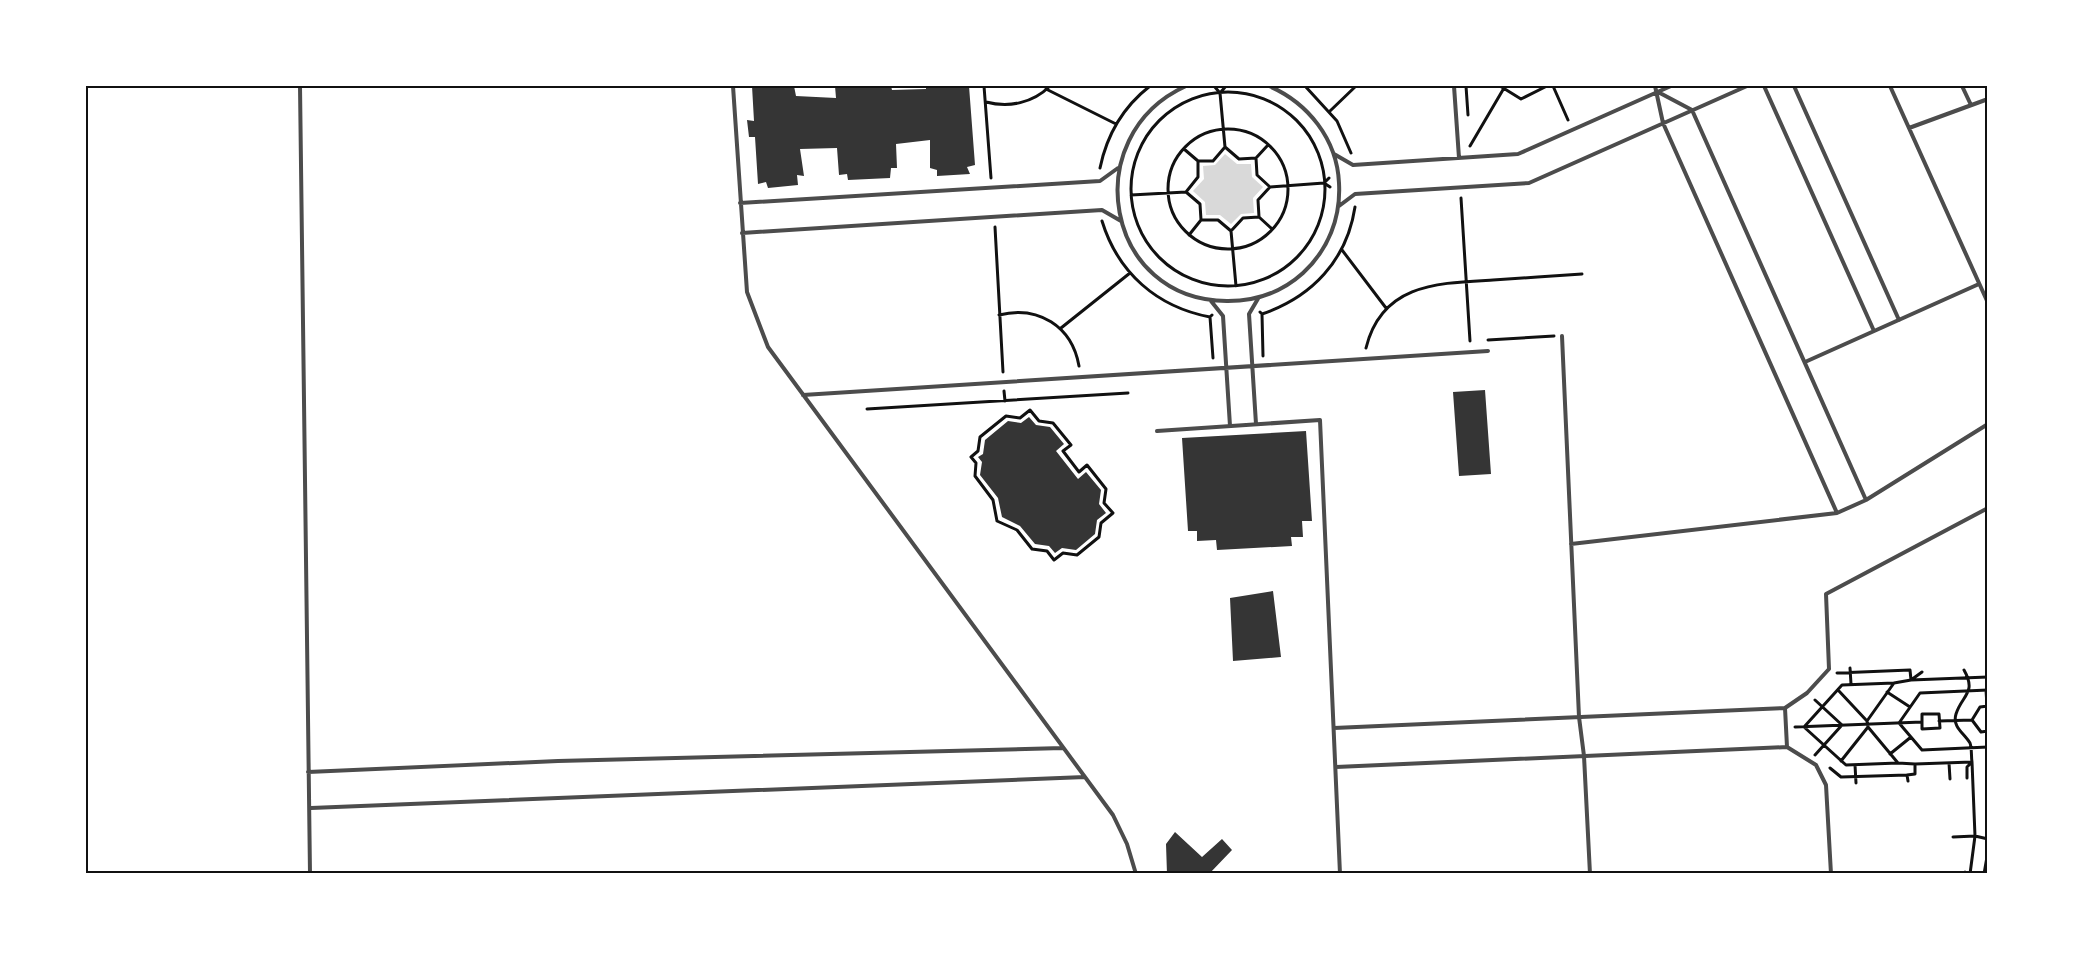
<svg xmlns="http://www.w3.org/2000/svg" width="2073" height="959" font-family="'Noto Sans',sans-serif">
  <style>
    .water { fill: #d9d9d9 }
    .building { fill: #353535 }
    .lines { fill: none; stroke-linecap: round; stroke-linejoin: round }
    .path { stroke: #111; stroke-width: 3 }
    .service { stroke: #4c4c4c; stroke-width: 4 }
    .neatline { fill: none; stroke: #111; stroke-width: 2 }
  </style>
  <rect width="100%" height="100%" fill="#fff"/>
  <!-- water -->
  <path class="water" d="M1225 154 1237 164H1251L1252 177 1263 187 1253 198 1254 213 1241 214 1231 224 1220 215H1206L1205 202 1193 191 1204 179 1203 166 1215 165Z"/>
  <!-- building -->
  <path class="building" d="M752 86H794L796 96 836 98 835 86H891L892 90 926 89V86H969L975 165 967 167 970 174 937 176V170L930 168V140L896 144 897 168H891L890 178 848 180 847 174 839 175 837 148 800 149 804 176 797 175 798 185 768 188 766 182 758 184 755 137H749L747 120 754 121Z
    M1485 390 1491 474 1459 476 1453 392Z
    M1029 417 1036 425 1050 427 1064 444 1056 451 1078 479 1086 472 1101 490 1099 504 1106 513 1097 520 1095 534 1076 550 1062 548 1055 553 1049 546 1035 544 1020 526 1002 517 998 498 980 475 982 462 978 457 983 454 985 440 1008 421 1021 423Z
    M1306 431 1312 521H1302L1303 537H1291L1292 546 1217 550 1216 540 1197 541V531H1188L1182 438Z
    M1273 591 1281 657 1233 661 1230 598Z
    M1175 832 1202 857 1222 839 1232 850 1209 874H1167L1166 844Z"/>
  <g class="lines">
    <!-- path -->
    <path class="path" d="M984 86 991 178
      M1214 86 1220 93 1226 86
      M1305 86 1337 121 1351 153
      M1466 86 1468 115
      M1500 86 1521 99 1547 86
      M1553 86 1568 120
      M1046 89 1116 124
      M1131 189a97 97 0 1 1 194 0a97 97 0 1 1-194 0Z
      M1220 93 1225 147
      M986 102C1009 108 1033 103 1050 86
      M1330 111 1356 86
      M1168 189a60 60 0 1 1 120 0a60 60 0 1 1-120 0Z
      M1470 146 1504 88
      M1225 147 1239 159 1256 158 1257 175 1270 187 1258 200 1259 217 1243 218 1231 231 1218 220H1201L1200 204 1186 192 1198 177V161H1213Z
      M1184 149 1198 161
      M1256 158 1268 145
      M1100 168C1107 134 1123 107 1150 86
      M1329 178 1324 183 1330 187
      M1270 187 1324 183
      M1131 195 1186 192
      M1461 198 1470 341
      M1259 217 1272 229
      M1102 221C1118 273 1157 307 1210 317L1212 315
      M995 227 1003 372
      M1231 231 1236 286
      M1189 235 1201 220
      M1342 250 1386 308
      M1260 312 1262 314C1312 297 1347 260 1355 207
      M1262 314 1263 356
      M999 315C1038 305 1072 326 1079 366
      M1210 317 1213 358
      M1061 328 1130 273
      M1488 340 1554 336
      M1366 348C1382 283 1439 283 1493 280 1523 278 1552 276 1582 274
      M1004 391 1005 401
      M867 409 1128 393
      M1030 410 1039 421 1053 423 1071 445 1063 451 1079 472 1087 465 1106 489 1104 503 1113 513 1101 523 1099 537 1077 555 1063 553 1054 560 1047 551 1032 549 1017 530 997 521 993 500 975 476 976 463 971 457 978 451 980 437 1006 416 1020 418Z
      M1850 668 1851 684
      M1964 670C1977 693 1962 695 1956 714 1952 727 1964 733 1970 743 1972 748 1971 756 1972 762L1967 767V778
      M1837 673 1910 670 1911 680 1988 677
      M1894 683 1842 685 1804 727 1846 765 1898 763
      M1838 690 1867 721
      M1986 690 1987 706
      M1988 690 1920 693 1899 723 1922 750 1988 747
      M1887 692 1910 707
      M1815 700 1842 725 1815 755
      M1988 706 1980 707 1972 720 1981 732 1988 731
      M1922 714H1939L1940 728 1922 729Z
      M1939 721 1972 720
      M1795 727 1922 722
      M1890 754 1911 737
      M1841 761 1868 727
      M1949 763 1950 779
      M1915 764 1898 763 1868 727 1867 721 1894 683 1911 680 1922 672
      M1855 765 1856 783
      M1830 768 1841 777 1907 775 1915 774V764L1972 762 1975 836 1988 839
      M1907 775 1908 781
      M1953 837 1975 836 1970 874
      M1965 872 1967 874
      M1984 874 1988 851"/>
    <!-- service -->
    <path class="service" d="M300 86 310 874
      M733 86 747 292 768 347 1113 815 1127 844 1136 874
      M1186 86C1076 136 1105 302 1228 301 1256 301 1282 292 1303 273 1328 250 1341 218 1339 183 1337 139 1308 103 1269 86
      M1454 86 1459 158
      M1655 86 1663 123 1837 513
      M1764 86 1874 331
      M1794 86 1899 320
      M1890 86 1988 303
      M1962 86 1971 105
      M1658 92 1692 110 1866 500
      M1909 128 1988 99
      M1334 154 1353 165 1518 154 1671 86
      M740 203 1100 181 1118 168
      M1339 206 1355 194 1529 183 1747 86
      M742 233 1102 210 1121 221
      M1211 301 1223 316 1230 426
      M1562 336 1579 717 1584 756 1590 874
      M1805 362 1979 284
      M803 395 1488 351
      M1256 424 1249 314 1259 297
      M1157 431 1320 420 1340 874
      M1571 544 1837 513 1866 500 1988 424
      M1334 728 1785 708
      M1336 767 1787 747
      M308 772 558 761 1063 748
      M311 808 1085 777
      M1831 874 1826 785 1816 765 1787 747 1785 708 1807 693 1829 669 1826 594 1988 508"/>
  </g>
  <!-- border -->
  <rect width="2073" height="959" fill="none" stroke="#ffffff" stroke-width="174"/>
  <rect x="87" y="87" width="1899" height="785" class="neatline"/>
</svg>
